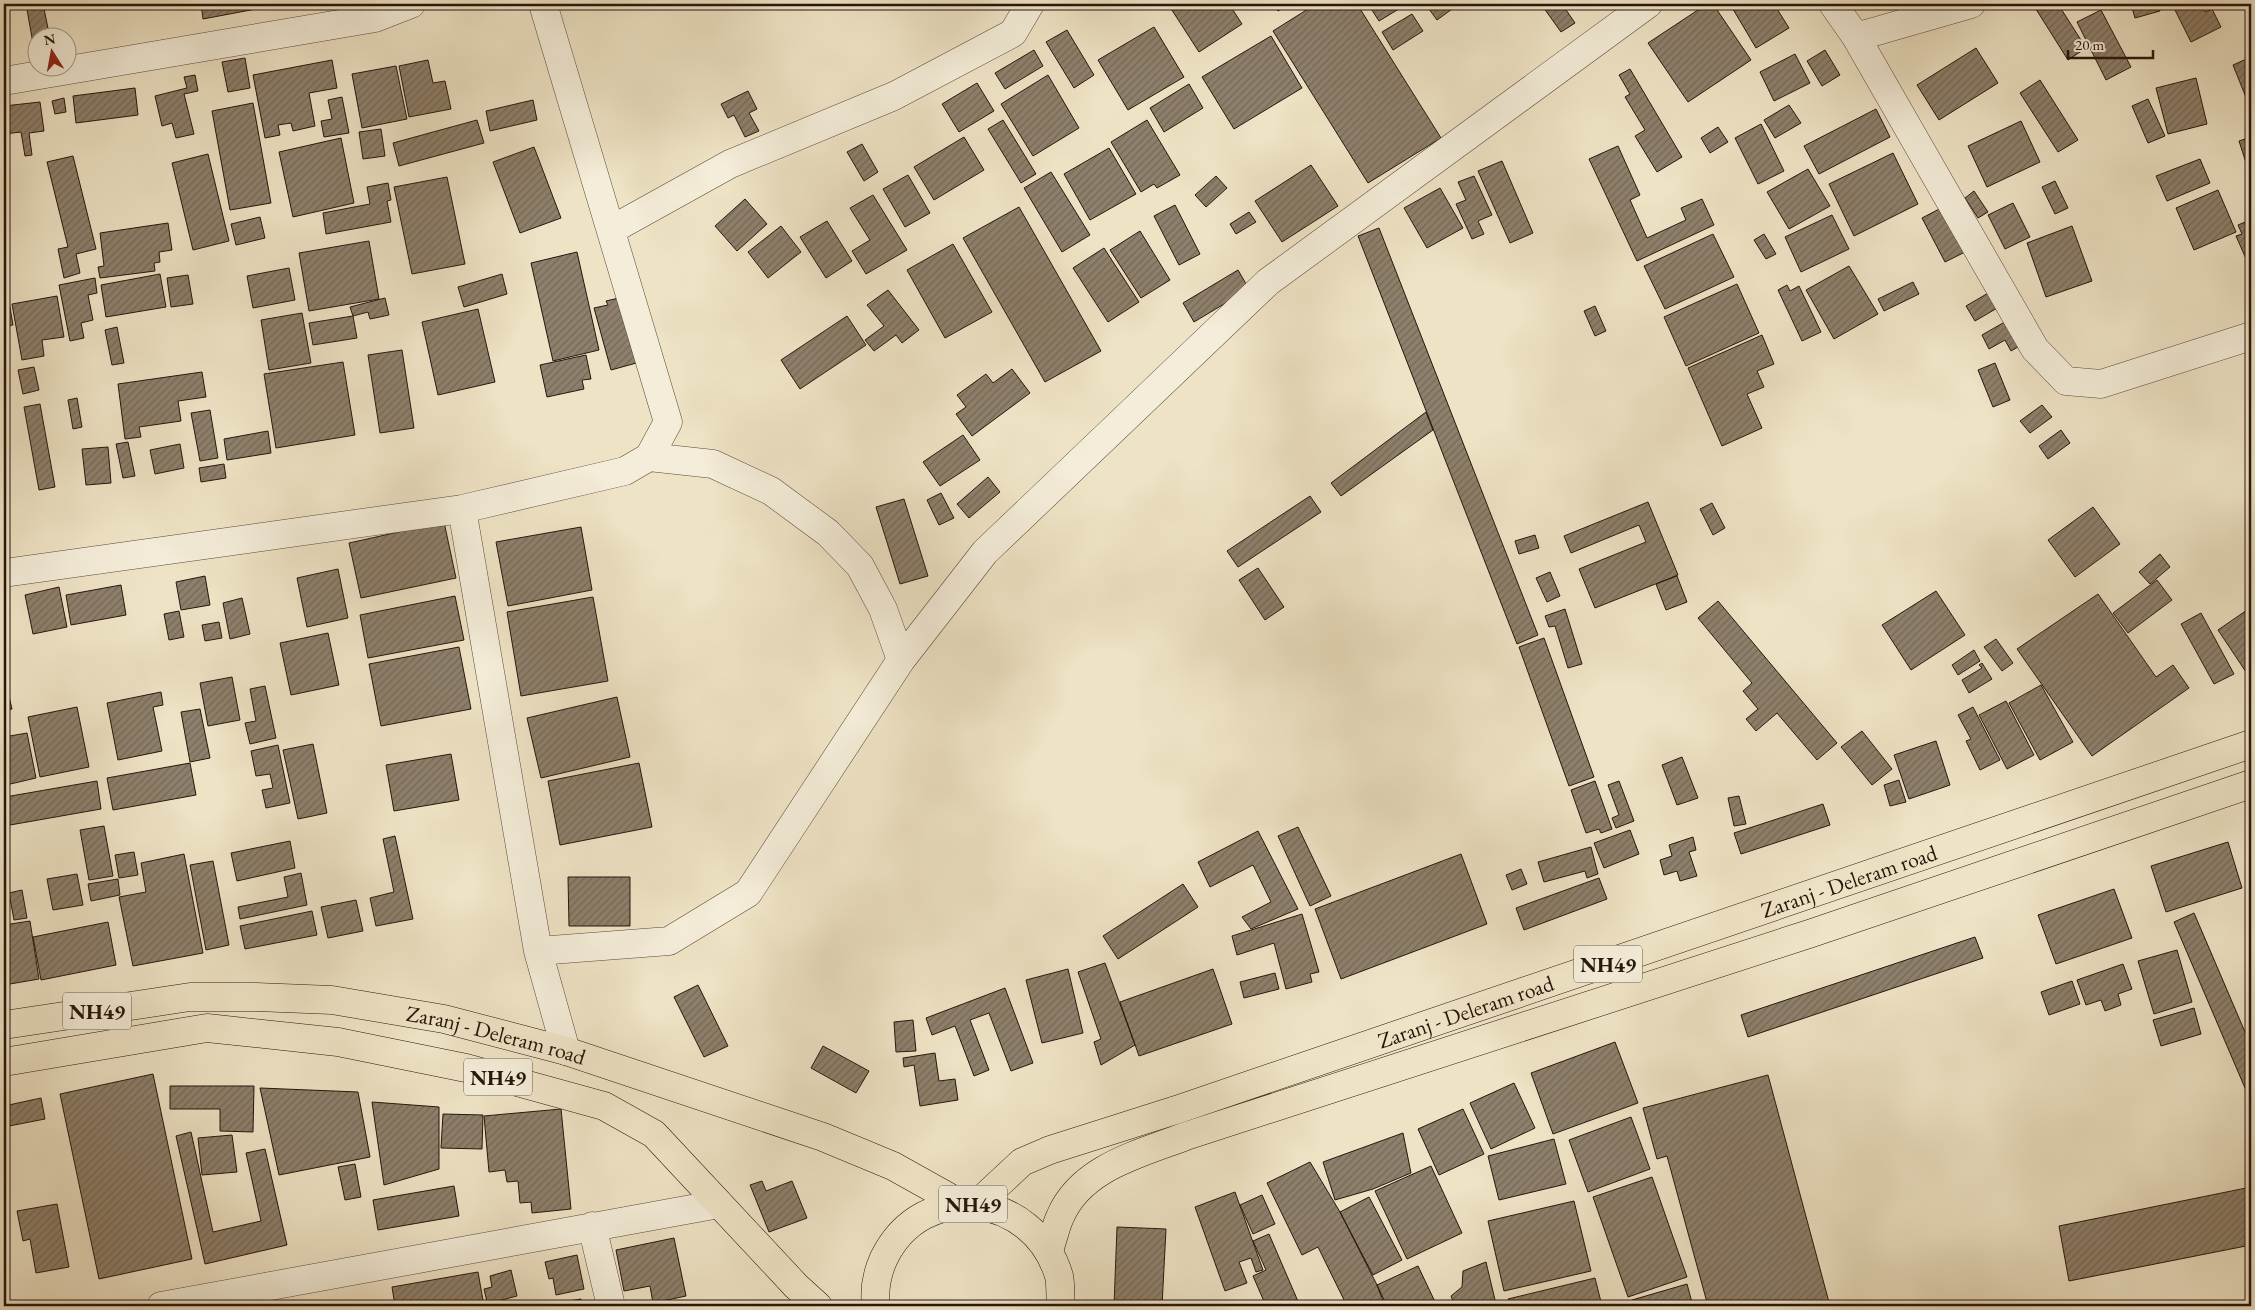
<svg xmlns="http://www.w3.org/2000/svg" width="2255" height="1310" font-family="'EB Garamond',serif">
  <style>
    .building { fill: url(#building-hatch); stroke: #27150c }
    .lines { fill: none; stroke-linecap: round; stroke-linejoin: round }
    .minor-casing { stroke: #59483a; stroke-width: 29 }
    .trunk-casing { stroke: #27150c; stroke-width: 29 }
    .minor { stroke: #f4edd9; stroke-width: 28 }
    .trunk { stroke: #eee3c5; stroke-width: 28 }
    .labels { text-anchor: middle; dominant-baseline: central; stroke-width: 4; stroke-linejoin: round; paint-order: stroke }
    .shield { fill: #f4edd9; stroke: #64564a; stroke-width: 1 }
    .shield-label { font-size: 21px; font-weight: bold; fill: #27150c }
    .street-label { font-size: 22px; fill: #27150c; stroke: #f4edd9 }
  </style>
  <defs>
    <pattern id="building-hatch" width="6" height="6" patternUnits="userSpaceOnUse" patternTransform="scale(1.25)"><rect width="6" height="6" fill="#8e806c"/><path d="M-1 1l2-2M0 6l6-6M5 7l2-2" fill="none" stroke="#746857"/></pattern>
  </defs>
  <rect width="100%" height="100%" fill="#eee3c5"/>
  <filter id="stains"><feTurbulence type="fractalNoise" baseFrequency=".004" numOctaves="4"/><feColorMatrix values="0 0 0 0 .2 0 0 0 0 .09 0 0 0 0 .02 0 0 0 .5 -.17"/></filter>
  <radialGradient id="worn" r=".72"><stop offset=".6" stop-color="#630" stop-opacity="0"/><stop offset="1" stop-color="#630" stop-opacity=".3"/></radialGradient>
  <!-- building -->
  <path class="building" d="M26 4H43L50 38H38V48L34 49Z
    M201 4H255L256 9 203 19Z
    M1168 4H1229L1242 24 1199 52Z
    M1273 4H1289L1278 11Z
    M1316 4H1357L1441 138 1368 183 1273 31Z
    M1368 4H1407L1379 21Z
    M1428 4H1459L1437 20 1426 5Z
    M1541 4H1562L1575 23 1561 32Z
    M1707 4H1713L1751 60 1688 102 1648 43Z
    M1730 4H1774L1789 28 1756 48Z
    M2037 4H2058L2086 48 2068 60 2034 6Z
    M2131 4H2158L2160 11 2135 18Z
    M2172 4H2201L2205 12 2212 9 2221 27 2191 42Z
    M2101 10 2131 67 2106 80 2077 22Z
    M1412 14 1423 31 1393 50 1382 32Z
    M1154 27 1184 77 1128 110 1098 60Z
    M1067 30 1094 75 1074 88 1046 42Z
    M1271 36 1302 88 1234 129 1202 77Z
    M1976 48 1998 83 1939 120 1917 85Z
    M1034 50 1043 66 1005 89 995 73Z
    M1825 50 1840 75 1822 86 1807 61Z
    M1795 54 1810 83 1774 101 1760 72Z
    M2251 57V110L2233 65Z
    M245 58 250 88 228 92 222 62Z
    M332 60 337 88 309 93 315 126 293 131 291 123 278 125 280 135 265 138 253 75Z
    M428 60 433 83 445 81 451 109 409 117 399 66Z
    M396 66 407 119 362 128 352 74Z
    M1630 69 1682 157 1657 172 1635 136 1645 130 1625 97 1630 94 1619 75Z
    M195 75 198 91 184 94 194 134 176 138 172 123 162 126 155 96 187 88 184 77Z
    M1048 75 1079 128 1033 156 1001 104Z
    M2196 78 2207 124 2168 134 2156 88Z
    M2040 80 2078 140 2058 152 2020 93Z
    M977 83 994 111 959 132 942 104Z
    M1189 84 1203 108 1164 132 1150 108Z
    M135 88 138 115 76 123 73 96Z
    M748 91 757 109 749 113 759 131 745 137 734 115 728 118 721 104Z
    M342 97 349 133 324 137 321 121 332 119 328 100Z
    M64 98 66 112 55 114 52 101Z
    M2148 99 2165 136 2148 143 2132 106Z
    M533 100 537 120 490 131 486 111Z
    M40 102 44 131 29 133 32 155 25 156 21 132 4 134V106Z
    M253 103 271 203 230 210 212 111Z
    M1789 105 1801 123 1775 138 1764 120Z
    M1876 109 1890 137 1819 174 1804 146Z
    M477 120 484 143 399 166 393 143Z
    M1003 120 1036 174 1021 183 988 129Z
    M1147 120 1180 175 1157 188 1154 184 1141 192 1111 142Z
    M2021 121 2040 162 1987 187 1968 146Z
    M1761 124 1784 171 1758 184 1735 138Z
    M1718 127 1728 142 1710 153 1701 138Z
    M381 129 385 156 363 159 359 132Z
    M964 137 984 170 934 200 914 167Z
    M2251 137V178L2239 141Z
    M341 138 354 203 293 217 279 152Z
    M862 144 878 172 864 181 847 152Z
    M1618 146 1640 195 1630 200 1647 238 1686 220 1681 208 1702 199 1714 225 1637 261 1589 159Z
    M534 147 561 218 520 233 493 162Z
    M1109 148 1136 194 1090 220 1064 174Z
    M1893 153 1918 204 1854 236 1829 184Z
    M208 154 229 241 193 250 172 163Z
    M73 156 96 249 76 254 80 273 64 278 58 249 68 247 47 162Z
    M2200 159 2210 183 2167 201 2156 176Z
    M1502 161 1533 233 1510 243 1478 171Z
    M1311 165 1338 206 1282 242 1255 201Z
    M1808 169 1830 206 1789 229 1767 192Z
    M1051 172 1090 235 1062 252 1024 188Z
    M908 175 930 213 905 227 883 189Z
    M1216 176 1227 188 1206 207 1195 195Z
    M1474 176 1492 215 1478 221 1484 234 1472 239 1456 204 1466 200 1458 182Z
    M447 177 465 264 412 274 394 187Z
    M2055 181 2068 208 2055 214 2042 187Z
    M388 183 391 200 387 201 391 222 326 234 323 213 370 204 367 187Z
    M1440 188 1463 228 1427 248 1404 208Z
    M2218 190 2236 232 2194 250 2176 208Z
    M1974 191 1988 212 1978 218 1965 198Z
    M873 195 907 250 866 274 852 251 870 240 850 208Z
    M745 199 767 224 737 251 715 226Z
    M2013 203 2030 237 2005 249 1988 215Z
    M1175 205 1200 254 1179 265 1154 216Z
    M1945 206 1967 251 1945 262 1922 218Z
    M1019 207 1101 351 1045 382 963 238Z
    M2251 209V270L2236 236 2242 234 2238 225 2250 220 2245 212Z
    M1249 212 1256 222 1236 234 1230 224Z
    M1832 215 1849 249 1801 272 1785 237Z
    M260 217 265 238 236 245 231 224Z
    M827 221 852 261 826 278 800 237Z
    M168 223 172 250 159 252 160 262 154 263 155 271 100 278 98 267 104 266 100 233Z
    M781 226 801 252 768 278 748 252Z
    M2072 226 2092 281 2046 297 2027 243Z
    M1379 228 1538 635 1517 644 1358 236Z
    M1140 231 1170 280 1141 298 1110 250Z
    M1713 234 1734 277 1665 309 1644 266Z
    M1764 234 1776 254 1766 259 1754 240Z
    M369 241 379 299 309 311 299 253Z
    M953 244 992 312 945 338 907 270Z
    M1104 248 1139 302 1108 322 1073 268Z
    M577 252 599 350 553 361 531 263Z
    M1849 266 1878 314 1834 339 1806 290Z
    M289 268 295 300 253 308 247 276Z
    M1238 270 1249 289 1194 322 1183 303Z
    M160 274 166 307 106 317 101 285Z
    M502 274 507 294 464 307 458 287Z
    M188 275 193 304 171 307 167 278Z
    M95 278 97 293 88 295 93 320 81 323 84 338 70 341 59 285Z
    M1913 282 1919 294 1884 311 1878 299Z
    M4 284H6L13 325 4 326Z
    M1737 284 1759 333 1686 366 1664 317Z
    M1787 285 1790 291 1799 286 1821 332 1802 341 1778 290Z
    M888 290 919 330 902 343 896 335 874 351 865 340 884 326 867 305Z
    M1990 292 1999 307 1975 321 1966 306Z
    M57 296 64 337 42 340 44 356 22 360 12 304Z
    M623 297 640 362 611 370 594 308 608 305 606 301Z
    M385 298 389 315 370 319 368 312 353 316 350 307Z
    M1595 306 1606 331 1595 336 1584 311Z
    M478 309 495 382 438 395 422 322Z
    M302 313 311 363 269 370 261 320Z
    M353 316 357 338 313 345 309 323Z
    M847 316 866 345 800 389 781 360Z
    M2010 319 2023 344 2011 351 2005 340 1989 349 1982 335Z
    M117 327 124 363 112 365 105 330Z
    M1762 335 1774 364 1757 371 1764 387 1747 394 1762 428 1722 446 1688 368Z
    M402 350 414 428 380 433 368 355Z
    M586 355 591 379 582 380 584 389 547 397 540 365Z
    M343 362 355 435 276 448 264 374Z
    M1995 363 2010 400 1993 407 1978 370Z
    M34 367 39 390 23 394 18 370Z
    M1012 369 1030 393 972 436 956 414 966 407 957 395 986 374 993 383Z
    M202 372 206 397 178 401 181 421 139 427 141 437 125 439 118 384Z
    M77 398 82 427 73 429 68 400Z
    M40 404 55 487 39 490 24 407Z
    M2042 405 2052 417 2030 433 2020 421Z
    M210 410 218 458 200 461 191 413Z
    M1426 412 1433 430 1341 496 1331 483Z
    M2061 430 2070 443 2048 459 2039 446Z
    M268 431 271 453 227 460 224 439Z
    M963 435 980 460 940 486 923 462Z
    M128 442 135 476 123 478 116 444Z
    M180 444 184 468 155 474 150 450Z
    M108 447 111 483 86 485 82 449Z
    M224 464 226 478 201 482 199 468Z
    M988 477 1000 492 969 518 957 504Z
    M941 493 954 518 939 525 927 500Z
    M1310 496 1321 512 1238 567 1227 551Z
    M904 499 928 576 900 584 876 507Z
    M1648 502 1678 575 1595 608 1579 569 1646 542 1639 525 1571 553 1564 536Z
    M1712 503 1725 528 1713 535 1700 509Z
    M2093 507 2120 544 2075 577 2048 540Z
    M444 522 456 578 361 598 349 543Z
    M581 527 592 590 508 606 496 542Z
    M1535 535 1539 548 1519 554 1515 541Z
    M2160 554 2170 567 2150 584 2139 572Z
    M1258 568 1284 607 1265 620 1239 580Z
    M338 569 348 618 307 627 297 578Z
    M1550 572 1560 596 1547 602 1536 578Z
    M205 576 210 605 181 610 176 582Z
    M1677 576 1687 602 1666 610 1656 584Z
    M2157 580 2172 600 2128 633 2113 613Z
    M121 585 126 615 71 625 66 595Z
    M59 587 67 627 33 634 25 595Z
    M1936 591 1965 635 1911 670 1882 625Z
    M2098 594 2156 677 2173 665 2189 688 2092 756 2017 649Z
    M455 596 464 640 368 658 360 615Z
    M593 597 608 681 521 696 507 612Z
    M242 598 250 634 230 639 223 603Z
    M1718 601 1837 743 1817 760 1777 713 1756 731 1746 719 1758 709 1743 691 1752 683 1698 618Z
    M1565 609 1582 664 1568 668 1555 626 1549 627 1545 616Z
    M2247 610 2251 616V668L2246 672 2218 630Z
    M179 611 184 637 169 640 164 614Z
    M2201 613 2234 674 2214 684 2181 624Z
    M219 622 222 638 205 641 202 625Z
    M328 633 339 685 291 695 280 643Z
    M1544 638 1594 777 1569 786 1519 647Z
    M1996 639 2013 663 2002 671 1984 647Z
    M459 647 471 709 381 726 369 664Z
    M1974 650 1980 661 1958 675 1952 665Z
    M1982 663 1992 679 1969 693 1962 680 1982 668 1979 665Z
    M4 675 12 709 4 711Z
    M232 677 240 720 208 726 200 683Z
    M2041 685 2073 742 2040 760 2009 703Z
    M265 686 276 738 250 744 245 723 256 721 250 689Z
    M161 692 163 705 153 707 162 751 118 760 107 703Z
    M617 697 630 757 541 778 527 718Z
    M2006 701 2034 755 2007 769 1979 715Z
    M77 707 89 767 40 777 28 717Z
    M1973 707 2000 760 1980 770 1966 741 1971 739 1958 715Z
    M200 709 210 758 190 762 181 712Z
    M1862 731 1892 769 1872 785 1841 747Z
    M27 733 36 778 6 785 4 774V737Z
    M1936 741 1950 785 1909 799 1894 755Z
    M313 744 327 813 298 819 283 750Z
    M278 745 290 803 266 808 262 790 273 788 270 774 256 776 251 751Z
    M451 754 459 800 394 811 386 765Z
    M1682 757 1698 798 1677 805 1662 765Z
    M190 763 196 795 113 810 107 778Z
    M639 763 652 827 560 845 548 781Z
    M1899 780 1906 802 1890 806 1884 785Z
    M97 781 101 809 10 825 5 797Z
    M1595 781 1612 829 1601 833 1599 829 1586 833 1571 790Z
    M1619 781 1634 821 1616 828 1612 818 1619 815 1608 785Z
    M1739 796 1746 824 1734 826 1728 798Z
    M1823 804 1830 825 1741 854 1734 833Z
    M104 826 113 876 89 880 80 830Z
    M1298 827 1331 896 1310 906 1278 836Z
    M1630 830 1639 854 1604 868 1594 843Z
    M1258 831 1298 909 1251 929 1242 917 1271 902 1253 865 1210 887 1198 862Z
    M395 836 413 919 376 926 370 898 394 892 383 839Z
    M1693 837 1696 850 1689 852 1697 876 1680 881 1677 871 1664 875 1660 860 1672 856 1669 845Z
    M290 841 295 868 237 881 231 853Z
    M2228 842 2242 888 2166 912 2151 866Z
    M1591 847 1598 874 1587 878 1585 871 1544 882 1538 862Z
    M134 852 138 875 119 878 115 855Z
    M184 854 203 953 133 966 119 897 146 892 141 863Z
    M1461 854 1487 924 1341 979 1315 909Z
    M213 861 229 945 206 950 190 865Z
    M1521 869 1527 884 1512 890 1506 875Z
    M301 873 307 905 240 919 238 907 288 897 284 877Z
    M77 874 83 905 53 910 47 879Z
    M568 877H630V926H569Z
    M1599 878 1607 899 1524 930 1516 908Z
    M118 879 120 895 91 901 88 884Z
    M1183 884 1198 907 1118 959 1103 936Z
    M2114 889 2132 938 2056 964 2038 915Z
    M22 890 27 918 14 920 9 893Z
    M356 900 363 931 328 938 321 907Z
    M312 911 317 935 245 949 240 926Z
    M2194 913 2251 1046V1102L2174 922Z
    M1302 914 1319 972 1310 974 1312 982 1286 989 1274 943 1237 955 1232 936Z
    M30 921 39 979 4 985V925Z
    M108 922 116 965 41 980 33 937Z
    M1975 937 1983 958 1748 1037 1741 1015Z
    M2177 950 2192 1002 2154 1014 2138 961Z
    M1105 963 1135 1045 1101 1065 1094 1042 1101 1039 1078 972Z
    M2123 964 2132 989 2118 994 2121 1005 2105 1011 2101 1000 2086 1005 2077 980Z
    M1068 969 1083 1033 1042 1043 1026 980Z
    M1213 969 1232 1024 1139 1056 1120 1002Z
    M1275 973 1279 989 1244 998 1240 982Z
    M2072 981 2080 1004 2049 1015 2041 992Z
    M698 985 728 1046 704 1057 674 997Z
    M1005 988 1033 1063 1011 1071 989 1013 970 1020 989 1070 974 1076 955 1026 932 1035 926 1018Z
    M2194 1008 2201 1034 2161 1046 2153 1020Z
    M913 1020 916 1051 896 1052 894 1022Z
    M1615 1042 1638 1103 1553 1134 1531 1073Z
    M823 1046 869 1071 856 1093 811 1068Z
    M935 1053 939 1081 955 1079 958 1100 920 1106 914 1065 904 1067 903 1058Z
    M153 1074 192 1259 99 1279 60 1094Z
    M1768 1075 1830 1306H1708L1667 1156 1657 1159 1643 1108Z
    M1514 1083 1535 1128 1491 1149 1470 1103Z
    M170 1086H254L253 1132 220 1131V1109H170Z
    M260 1088 358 1092 370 1157 279 1175Z
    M41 1098 45 1119 4 1127V1106Z
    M372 1102 439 1107V1169L384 1185Z
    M561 1109 571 1209 532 1213 531 1202 520 1203 518 1181 507 1182 505 1170 489 1172 484 1116Z
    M1463 1109 1484 1154 1439 1175 1418 1129Z
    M443 1114 483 1115 482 1149 441 1148Z
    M1631 1117 1650 1169 1588 1192 1569 1140Z
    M191 1132 213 1232 261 1221 246 1153 265 1149 287 1245 205 1264 176 1136Z
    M1403 1133 1411 1173 1373 1189 1335 1200 1323 1162Z
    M232 1135 237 1172 202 1175 198 1138Z
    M1554 1139 1566 1184 1499 1200 1488 1156Z
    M1310 1162 1340 1212 1377 1285 1385 1306H1347L1318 1247 1302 1255 1267 1183Z
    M355 1164 361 1197 345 1200 338 1167Z
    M1431 1166 1462 1233 1407 1259 1375 1191Z
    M1652 1177 1687 1277 1628 1297 1593 1197Z
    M762 1181 766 1191 792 1181 807 1218 769 1232 750 1185Z
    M454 1186 459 1216 378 1230 373 1200Z
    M2251 1187V1245L2069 1281 2059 1226Z
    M1235 1192 1263 1270 1256 1272 1251 1258 1239 1262 1247 1283 1225 1291 1195 1207Z
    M1262 1195 1275 1224 1253 1234 1240 1205Z
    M1369 1197 1402 1260 1373 1275 1340 1212Z
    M1574 1201 1591 1271 1504 1291 1488 1221Z
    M57 1204 69 1267 36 1273 30 1239 23 1241 17 1211Z
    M1117 1227 1166 1229 1162 1306H1114Z
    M1269 1234 1300 1306H1266L1253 1276 1266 1270 1253 1241Z
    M674 1238 686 1296 653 1303 650 1286 624 1291 616 1250Z
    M577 1255 584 1289 556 1295 553 1278 549 1279 545 1262Z
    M1486 1262 1496 1304 1490 1306H1455L1451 1296 1462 1287 1463 1271Z
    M1418 1266 1437 1306H1387L1377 1285Z
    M511 1270 517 1296 498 1301 499 1306H488L484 1289 492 1287 490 1276Z
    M478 1272 484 1306H395L392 1287Z
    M1595 1278 1602 1306H1510L1508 1299Z
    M1687 1284 1693 1306H1634L1632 1300Z
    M581 1299 582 1306H556V1303Z
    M763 1300 767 1306H755Z"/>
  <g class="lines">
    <!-- minor casing -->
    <g class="minor-casing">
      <path id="minor" d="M1833 4 1856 37 2035 349 2066 381 2101 384 2251 336
        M1856 37 1971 4
        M4 81 375 18 411 4
        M611 230 730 164 894 96 1013 33 1030 4
        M649 457 713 464 771 491 828 533 860 566 883 609 901 660
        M462 509 538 951 566 1051
        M4 573 462 509 625 471 649 457 668 422 543 4
        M538 951 669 941 748 893 901 660 985 552 1268 282 1648 4
        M592 1226 611 1306
        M161 1306 719 1204"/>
    </g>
    <!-- trunk casing -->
    <g class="trunk-casing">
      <g id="trunk">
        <path id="s1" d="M4 1025 190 997H256L332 1000 444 1019 566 1051 823 1137 893 1166 961 1204"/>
        <path d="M4 1062 207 1028 338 1042 466 1068 604 1106 654 1134 796 1286 818 1306"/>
        <path id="s2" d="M977 1204 1022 1162 1050 1150 1179 1109 2251 744"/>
        <path d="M1049 1250C1053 1240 1055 1228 1060 1217 1081 1167 1140 1154 1186 1136L1812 933 2251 784"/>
        <path d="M876 1306C874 1290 877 1273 884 1258 923 1178 1034 1192 1059 1276 1061 1285 1060 1297 1061 1306"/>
      </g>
    </g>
    <!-- minor -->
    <use href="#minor" class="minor"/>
    <!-- trunk -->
    <use href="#trunk" class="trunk"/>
  </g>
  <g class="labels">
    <!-- shield labels -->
    <g class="shield">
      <rect x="1574" y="945.5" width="68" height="37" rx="4"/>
      <rect x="63" y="992.5" width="68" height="37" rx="4"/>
      <rect x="464" y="1058.5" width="68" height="37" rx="4"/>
      <rect x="939" y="1185.5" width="68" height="37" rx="4"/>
    </g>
    <g class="shield-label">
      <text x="1608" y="964">NH49</text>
      <text x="97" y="1011">NH49</text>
      <text x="498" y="1077">NH49</text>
      <text x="973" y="1204">NH49</text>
    </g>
    <!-- street labels -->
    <g class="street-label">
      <text stroke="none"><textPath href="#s2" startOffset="935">Zaranj - Deleram road</textPath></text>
      <text stroke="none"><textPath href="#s2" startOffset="530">Zaranj - Deleram road</textPath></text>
      <text stroke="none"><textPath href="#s1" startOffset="498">Zaranj - Deleram road</textPath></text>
    </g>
  </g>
  <!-- margin -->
  <rect width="2255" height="1310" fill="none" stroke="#eee3c5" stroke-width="20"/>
  <rect x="5" y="5" width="2245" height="1300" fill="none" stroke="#27150c" stroke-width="2.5"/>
  <rect x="10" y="10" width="2235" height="1290" fill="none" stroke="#27150c"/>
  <!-- north arrow -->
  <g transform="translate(52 52) rotate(349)"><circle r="24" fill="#f4edd9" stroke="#a29787"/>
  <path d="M0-4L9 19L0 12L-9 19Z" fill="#8f2418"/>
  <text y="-8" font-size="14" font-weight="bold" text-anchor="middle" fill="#27150c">N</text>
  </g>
  <!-- scale -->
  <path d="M2068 50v8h85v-8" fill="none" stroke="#27150c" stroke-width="2.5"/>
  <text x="2075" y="50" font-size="15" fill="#27150c" stroke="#f4edd9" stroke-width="4" paint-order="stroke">20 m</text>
  <rect width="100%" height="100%" filter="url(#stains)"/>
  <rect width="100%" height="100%" fill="url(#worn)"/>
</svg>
